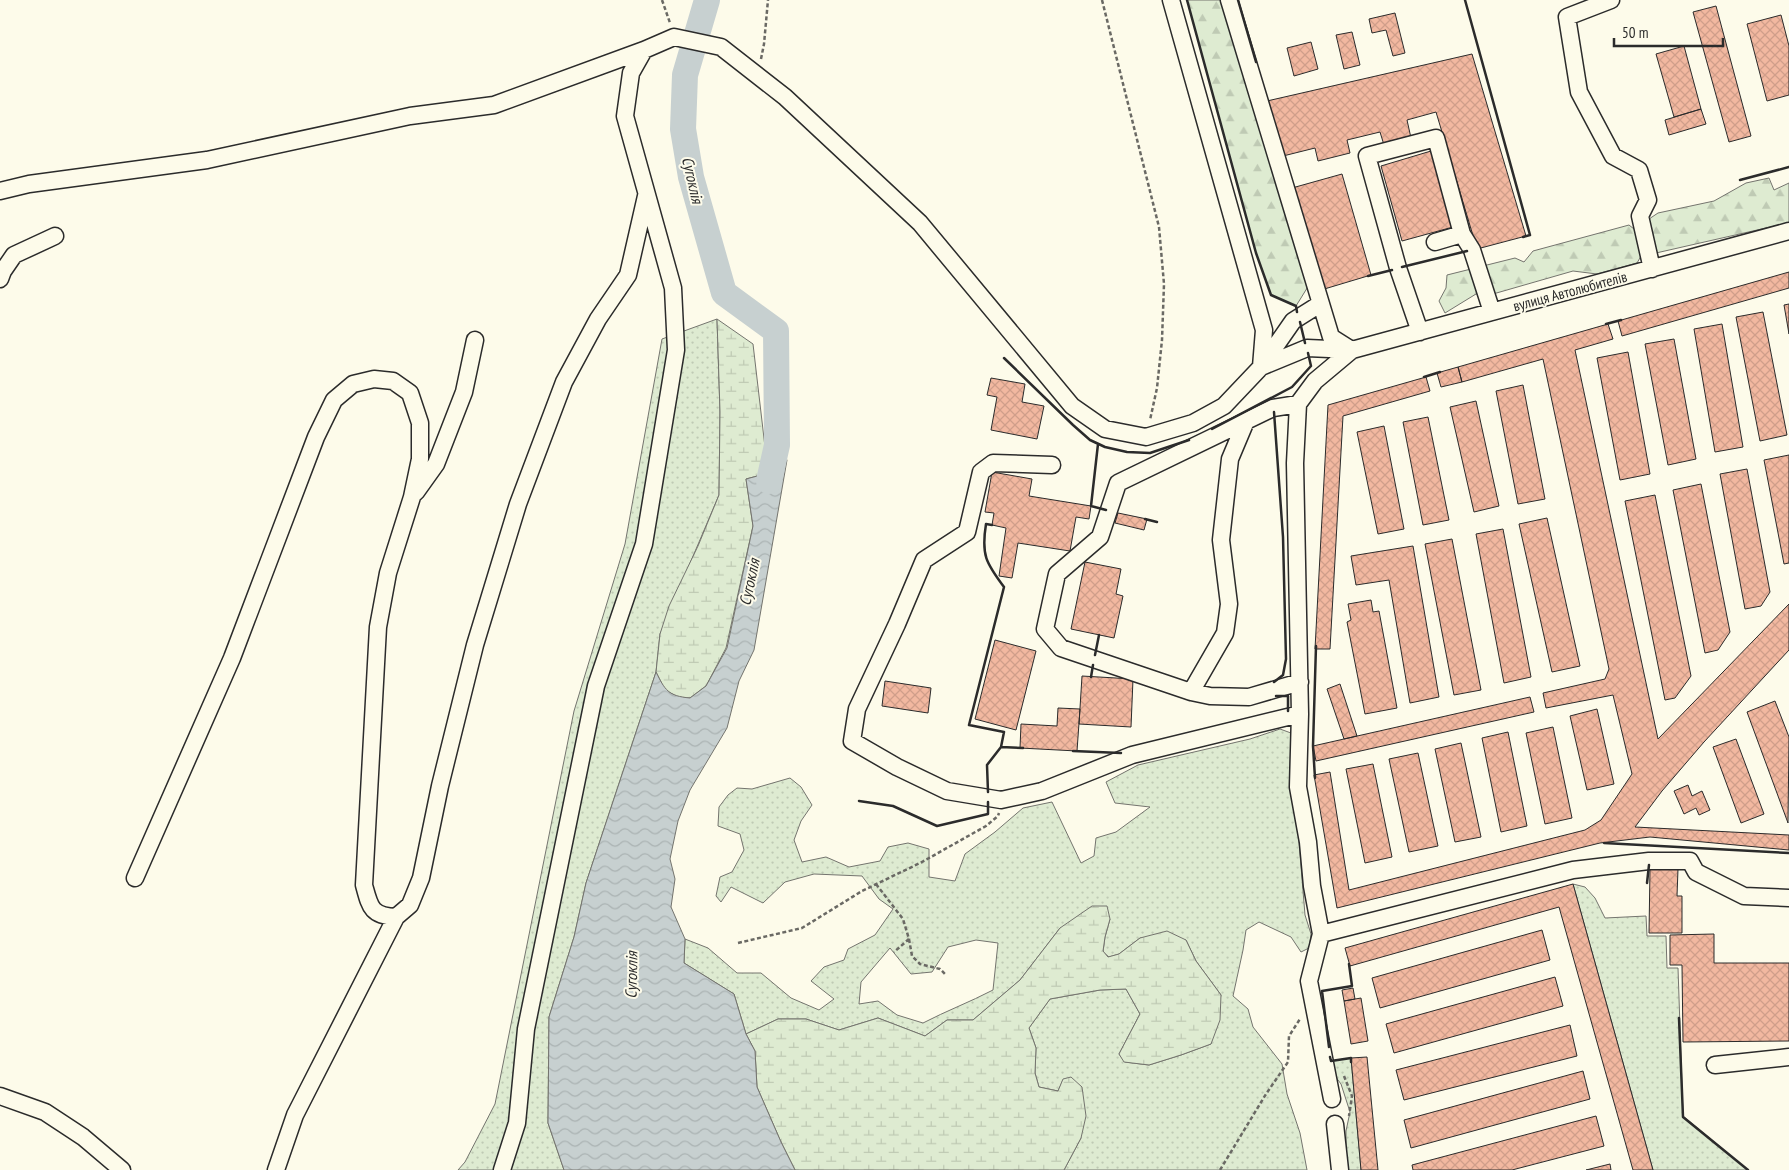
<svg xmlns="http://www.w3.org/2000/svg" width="1789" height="1170" font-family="'PT Sans Narrow',sans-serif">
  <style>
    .grass { fill: url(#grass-dots); stroke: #74746e; fill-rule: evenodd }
    .forest { fill: url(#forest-firs); stroke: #74746e }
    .wetland { fill: url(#wetland-marsh); stroke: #74746e }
    .water { fill: url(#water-waves); stroke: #74746e }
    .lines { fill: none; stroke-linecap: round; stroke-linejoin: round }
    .river { stroke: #c7d0d0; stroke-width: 26 }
    .building { fill: url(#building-cross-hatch); stroke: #2b2b2b }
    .minor-casing { stroke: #2b2b2b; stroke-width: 19 }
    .path { stroke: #6a6964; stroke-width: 2.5; stroke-dasharray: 4 2.5; stroke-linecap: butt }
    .minor { stroke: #fdfbea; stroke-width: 16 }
    .wall { stroke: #2b2b2b; stroke-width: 2.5 }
    .labels { text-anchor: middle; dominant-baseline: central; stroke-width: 4; stroke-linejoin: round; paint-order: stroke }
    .street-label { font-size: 15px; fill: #2b2b2b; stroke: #fdfbea }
    .water-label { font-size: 16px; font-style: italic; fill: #2b2b2b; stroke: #fdfbea }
  </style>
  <defs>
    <pattern id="grass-dots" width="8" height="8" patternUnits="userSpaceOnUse" patternTransform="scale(1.25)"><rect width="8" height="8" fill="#deebd1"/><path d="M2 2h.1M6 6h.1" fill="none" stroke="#bfcab4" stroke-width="1.8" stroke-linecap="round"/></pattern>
    <pattern id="forest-firs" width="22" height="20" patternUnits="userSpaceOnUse" patternTransform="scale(1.25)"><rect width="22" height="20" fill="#deebd1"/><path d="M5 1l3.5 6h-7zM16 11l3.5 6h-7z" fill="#bfcab4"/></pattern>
    <pattern id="wetland-marsh" width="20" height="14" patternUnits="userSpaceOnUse" patternTransform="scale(1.25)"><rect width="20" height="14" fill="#deebd1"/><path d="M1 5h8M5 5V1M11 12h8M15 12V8" fill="none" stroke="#bfcab4"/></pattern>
    <pattern id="water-waves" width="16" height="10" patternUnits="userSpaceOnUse" patternTransform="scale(1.25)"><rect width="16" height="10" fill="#c7d0d0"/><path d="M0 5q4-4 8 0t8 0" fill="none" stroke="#abb3b3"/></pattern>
    <pattern id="building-cross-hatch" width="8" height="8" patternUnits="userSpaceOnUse" patternTransform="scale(1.25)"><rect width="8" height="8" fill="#f2b8a0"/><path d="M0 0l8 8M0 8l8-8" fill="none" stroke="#d09e8a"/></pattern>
  </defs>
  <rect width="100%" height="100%" fill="#fdfbea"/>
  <!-- grass -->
  <path class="grass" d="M717 319 720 412 719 495 660 634 656 672 586 883 574 937 549 1017 548 1123 564 1170H458L465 1162 495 1104 574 711 625 544 662 339Z
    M1280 729 1291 733 1290 771 1298 830 1305 915 1311 934 1309 948 1301 952 1291 937 1259 922 1246 930 1243 950 1233 996 1248 1009 1253 1027 1282 1064 1287 1094 1300 1133 1307 1170H1064L1081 1138 1063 1080 1058 1091 1039 1087 1035 1073 1036 1048 1029 1028 1050 999 1100 990 1126 989 1140 1014 1119 1054 1125 1062 1149 1065 1181 1055 1211 1044 1221 995 1196 961 1186 940 1140 938 1119 954 1109 957 1103 952 1105 937 1110 919 1060 928 1020 980 973 1020H947L925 1036 878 1018 839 1030 806 1019H778L746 1034 734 994 684 963 685 939 708 948 737 973H761L791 998 819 1010 834 999 811 981 824 967 844 960 848 949 875 935 893 909 879 899 862 876 814 874 785 882 763 903 731 887 721 902 716 896 720 877 732 872 744 850 740 834 718 826 719 807 728 795 737 788 752 789 790 778 801 787 812 805 801 821 794 840 802 862 826 857 849 867 880 861 888 847 908 843 929 849V877L955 881 965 854 995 832 1023 808 1052 802 1081 863 1094 856 1096 838 1116 832 1150 807 1115 803 1106 782 1138 765 1250 739ZM976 940 998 943 993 990C970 1002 946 1011 923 1023L897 1015 878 1001 859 1004 861 982 890 948 911 974 932 972 948 947Z
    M1573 884 1585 887 1595 898 1605 918 1646 916 1647 936H1666L1667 968H1678L1683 1116 1748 1170H1653Z
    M1351 1058 1361 1170H1346V1131L1350 1112 1341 1084 1335 1076 1331 1061Z"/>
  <!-- forest -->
  <path class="forest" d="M1187 0H1222L1309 285 1296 306 1271 295 1256 253Z
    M1769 178 1774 190 1789 183V222L1788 223 1656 253 1644 251 1637 263 1597 274 1573 271 1493 294H1476L1445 313 1439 301 1446 288 1447 275 1515 258 1524 262 1533 251 1629 225 1634 229 1658 213 1714 201 1746 183Z"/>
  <!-- wetland -->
  <path class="wetland" d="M717 319 753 344 765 447V474L746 479 753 526 726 648 706 686 690 698 678 697 665 690 656 672 660 634 669 606 698 546 719 495 720 412Z
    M1092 906H1107L1110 919 1105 937 1103 951 1108 957 1119 954 1140 938 1167 931 1186 940 1196 961 1221 995 1220 1020 1211 1044 1181 1055 1149 1065 1124 1062 1119 1054 1140 1014 1126 989 1100 990 1050 999 1029 1028 1036 1048 1035 1073 1039 1087 1058 1091 1063 1079 1071 1077 1082 1087 1086 1116 1081 1138 1064 1170H795L781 1142 757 1087 755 1051 746 1034 778 1019H806L839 1030 878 1018 925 1036 947 1020H973L1020 980 1060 928Z"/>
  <!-- water -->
  <path class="water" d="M777 445 787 460 754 650 739 681 727 728 690 790 678 821 670 859 675 879 671 907 685 939 684 963 734 994 746 1034 755 1051 757 1087 781 1142 795 1170H564L548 1123 549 1017 574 937 586 883 656 672C665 690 668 696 690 698L706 686 727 648 753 526 746 479 765 474V447Z"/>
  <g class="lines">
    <!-- river -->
    <path class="river" d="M707 0 685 75 683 129 691 177 724 293 776 331 777 445 769 481"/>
  </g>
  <!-- building -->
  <path class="building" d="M1716 6 1751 136 1729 142 1693 12Z
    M1395 13 1405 53 1393 56 1386 30 1372 33 1369 19Z
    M1781 15 1789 46V95L1767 101 1747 24Z
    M1352 32 1360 65 1344 69 1336 35Z
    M1311 42 1318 69 1294 76 1287 48Z
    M1684 46 1701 109 1674 117 1656 54Z
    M1472 54 1526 236 1477 249 1436 112 1407 120 1411 138 1384 145 1380 132 1347 140 1350 153 1318 161 1315 148 1283 156 1267 101Z
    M1701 109 1706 124 1669 135 1665 120Z
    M1431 151 1453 227 1402 241 1381 166Z
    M1342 174 1371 275 1321 290 1292 188Z
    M1789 272V288L1622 336 1618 321Z
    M1789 304V334L1784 305Z
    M1763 312 1787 435 1760 441 1736 317Z
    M1608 324 1613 339 1575 350 1658 739 1789 604V650L1704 742 1662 791 1635 827 1789 835V850L1650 837 1600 843 1337 908 1314 775 1330 772 1349 890 1585 830 1601 820 1632 774 1613 695 1546 708 1543 693 1605 679 1609 669 1543 359 1462 382 1458 367Z
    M1722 324 1743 447 1715 452 1694 329Z
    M1674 339 1696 459 1668 465 1645 344Z
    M1628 352 1650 474 1620 480 1597 358Z
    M1458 367 1462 382 1441 387 1437 373Z
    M1426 377 1430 391 1343 416 1330 649H1315L1328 405Z
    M991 378 1025 384 1022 402 1044 406 1037 439 991 430 997 397 987 395Z
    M1523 385 1545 499 1518 504 1496 391Z
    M1476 401 1499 506 1474 512 1450 407Z
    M1428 417 1449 520 1423 525 1403 422Z
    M1384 426 1404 529 1378 534 1357 432Z
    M1789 455V563L1784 564 1764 460Z
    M1747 469 1770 592 1761 606 1745 609 1720 474Z
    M992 472 1032 479 1029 496 1091 506 1089 519 1076 517 1070 551 1018 543 1012 578 999 576 1006 528 992 525 994 513 985 512Z
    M1701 484 1730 632 1718 650 1705 653 1673 490Z
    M1655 495 1691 676 1675 698 1665 700 1625 501Z
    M1118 513 1147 519 1144 530 1115 523Z
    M1547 518 1580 666 1552 672 1519 524Z
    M1503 529 1531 677 1504 683 1476 534Z
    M1452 539 1481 690 1454 695 1425 544Z
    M1413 546 1439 697 1410 703 1389 580 1356 585 1351 556Z
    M1085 562 1121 569 1116 594 1123 596 1114 638 1071 629Z
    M1371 600 1373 612 1379 611 1397 708 1365 714 1347 622 1351 620 1348 604Z
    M995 640 1036 651 1016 730 975 719Z
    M1082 676 1133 679 1131 727 1079 724Z
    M885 681 931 688 928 713 882 706Z
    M1340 684 1357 736 1344 739 1327 689Z
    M1530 697 1534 712 1316 761 1313 746Z
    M1775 701 1789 737 1788 823 1747 712Z
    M1058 708 1080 709 1077 751 1020 748 1021 724 1057 726Z
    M1597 709 1614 784 1587 790 1570 716Z
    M1553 727 1572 818 1545 824 1526 733Z
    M1508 732 1527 826 1501 832 1482 738Z
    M1736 739 1764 814 1741 823 1713 747Z
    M1461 743 1481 837 1455 842 1435 749Z
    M1418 753 1438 846 1409 852 1389 759Z
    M1373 764 1392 857 1365 863 1346 769Z
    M1688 785 1692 796 1702 791 1710 810 1699 815 1696 808 1684 814 1674 791Z
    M1650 869H1678L1677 896H1682V933H1649Z
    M1573 884 1653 1170H1633L1559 907 1350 966 1345 948Z
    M1542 930 1550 960 1380 1008 1372 978Z
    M1714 934V963H1789V1041L1683 1042 1682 965H1670V935Z
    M1555 977 1563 1006 1394 1053 1386 1024Z
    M1353 988 1355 999 1344 1001 1342 990Z
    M1361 998 1368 1041 1351 1044 1344 1001Z
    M1570 1025 1577 1056 1404 1100 1396 1070Z
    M1367 1057 1378 1170H1361L1351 1058Z
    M1583 1071 1590 1099 1411 1148 1404 1120Z
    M1596 1116 1604 1146 1512 1170H1413L1412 1165Z
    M1610 1164 1611 1170H1586Z"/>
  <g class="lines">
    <!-- minor casing -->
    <g class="minor-casing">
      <path id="minor" d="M1171 0 1264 330 1261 367 1293 321 1320 304
        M1229 0 1331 337 1350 349
        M1611 0 1567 17 1579 92 1613 156 1639 170 1648 200 1640 216 1652 269
        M0 191 29 184 207 160 410 116 494 105 644 50
        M1435 242 1462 234
        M0 279 3 271 14 255 55 236
        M1420 332 1398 268 1367 156 1436 138 1462 234 1472 250 1492 312
        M1246 421 1230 459 1221 540 1229 604 1225 633 1191 692 1061 648 1045 629 1057 574 1100 537 1118 483 1273 408 1298 404
        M1052 465 993 463 981 472 967 532 924 560 897 624 857 709 852 741 897 767 947 791 1001 800 1042 791 1132 755 1300 714
        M416 492 436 464 464 392 475 340
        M1191 692 1210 696 1249 697 1300 682
        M135 878 232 658 316 437 334 400 353 384 374 379 393 381 410 393 420 423V459L412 497 388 573 378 627 364 885C370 907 371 916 396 917L410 905 421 878 440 786 475 645 518 504 564 382 598 319 628 275 646 196
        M1321 934 1573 870 1649 861H1690L1696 872 1744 896 1789 898
        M1715 1065 1789 1057
        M0 1096 45 1112 83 1137 122 1170
        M1332 1099 1309 981 1321 934 1312 886 1308 842 1298 787 1300 714 1295 463 1298 404 1315 381 1352 350
        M1335 1124 1340 1170
        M276 1170 295 1115 396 917
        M502 1170 517 1123 526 1029 596 686 644 544 676 350 673 288 625 116 631 73 644 50 674 37 721 47 785 97 920 223 1072 406 1105 429 1146 437 1193 423 1224 406 1261 367 1307 348 1352 350 1789 231"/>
    </g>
    <!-- path -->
    <path class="path" d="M662 0 670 23
      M1102 0 1159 227 1164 284 1162 340 1157 388 1150 420
      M761 59 764 44 768 0
      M876 884 903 919 909 939 894 952
      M909 939 912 956 920 964 940 969 946 975
      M738 943 802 928 862 891 922 862 986 826 998 816 999 813
      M1344 1076 1352 1096 1349 1116
      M1220 1170 1266 1094 1288 1062 1289 1036 1300 1019"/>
    <!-- minor -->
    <use href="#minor" class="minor"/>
    <!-- wall -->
    <path class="wall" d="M1187 0 1256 253 1271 295 1296 306 1297 312
      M1238 0 1256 62
      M1465 0 1530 235 1523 237
      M1740 180 1789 167
      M1402 267 1467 251
      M1368 276 1392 270
      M1300 322 1305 343
      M1606 324 1621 320
      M1004 358 1073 425 1090 440 1105 447 1127 452 1150 453 1189 440
      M1424 377 1440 372
      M1274 412 1283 537 1286 659 1283 675 1274 682
      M1212 429 1292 387 1311 366 1308 353
      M1098 444 1091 506 1106 510
      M1145 519 1157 522
      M992 525 986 524C981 555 986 563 1004 587L969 725 1004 732 1001 747 1023 748
      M1095 655 1099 635
      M1091 677 1093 665
      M1276 696H1288V711
      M1073 751 1121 753
      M1315 778 1313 746 1316 646
      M988 792 987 765 1001 747
      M859 801 893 806 937 826 988 814V802
      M1604 843 1789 853
      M1647 883 1649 865
      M1679 1018 1683 1117 1748 1170
      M1329 1047 1322 991 1352 986 1349 964
      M1330 1057 1331 1061 1351 1058V1062"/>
  </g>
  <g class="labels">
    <!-- street labels -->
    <g class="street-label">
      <text transform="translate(1570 291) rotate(-15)">вулиця Автолюбителів</text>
    </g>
    <!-- water labels -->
    <g class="water-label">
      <text transform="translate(693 180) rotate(77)">Сугоклія</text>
      <text transform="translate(749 582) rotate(-78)">Сугоклія</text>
      <text transform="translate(631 975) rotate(-89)">Сугоклія</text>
    </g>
  </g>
  <!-- scale -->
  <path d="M1614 38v8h109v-8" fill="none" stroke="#2b2b2b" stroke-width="2.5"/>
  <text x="1622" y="38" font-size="15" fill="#2b2b2b" stroke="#fdfbea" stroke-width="4" paint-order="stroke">50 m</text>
</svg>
